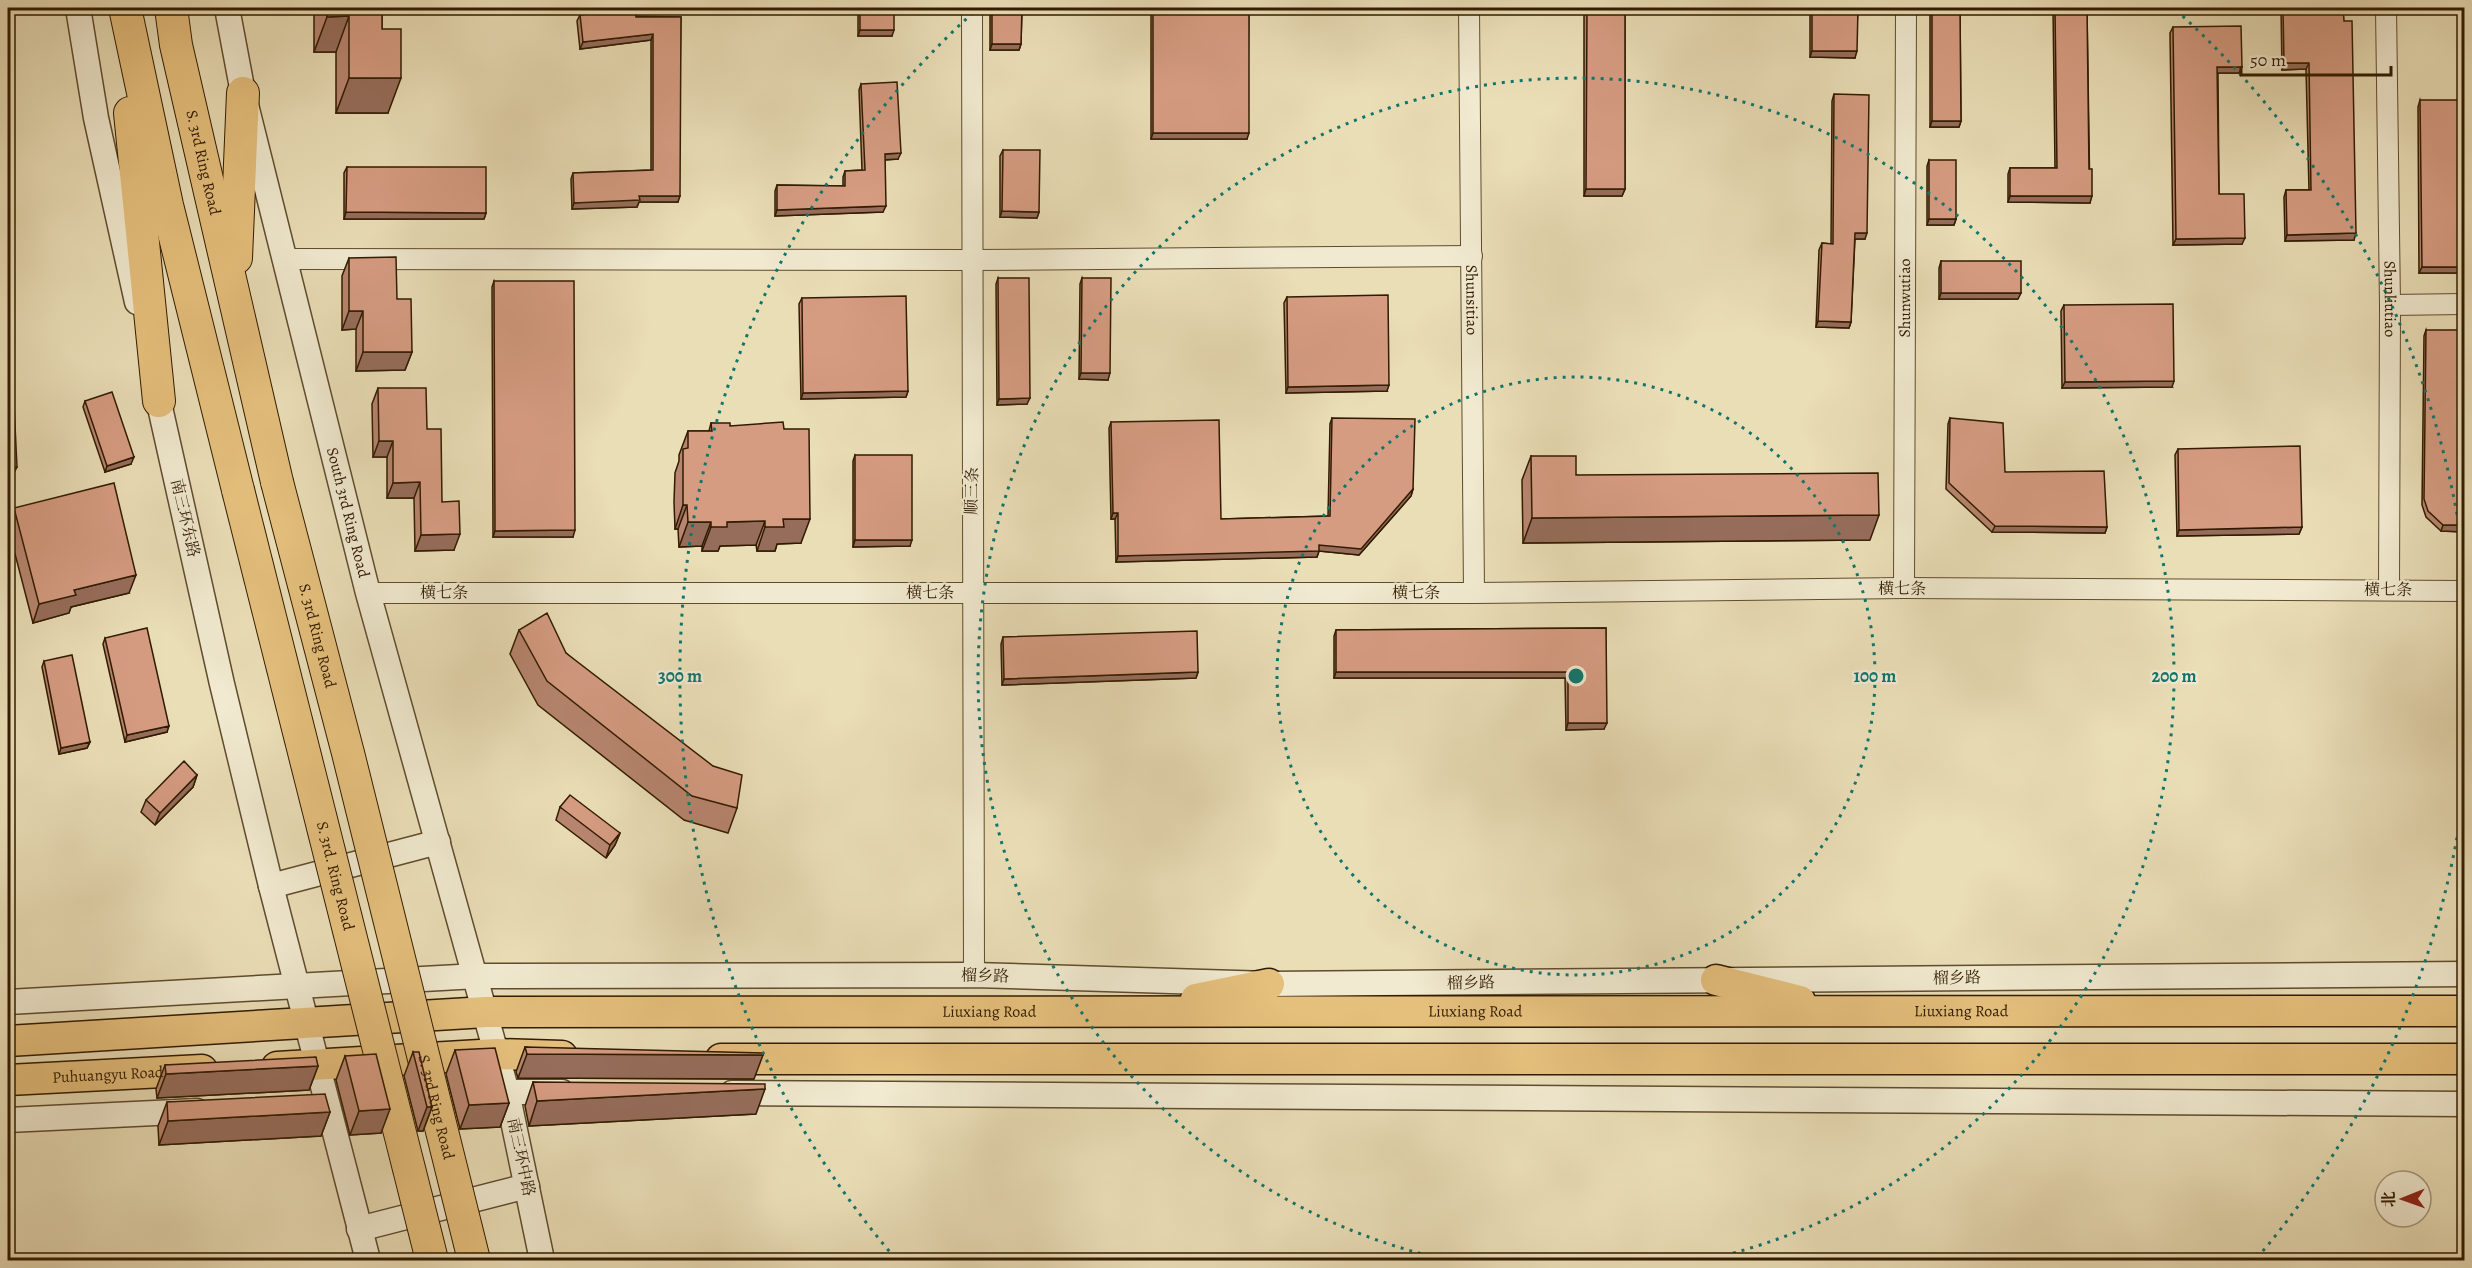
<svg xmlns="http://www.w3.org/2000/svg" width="2472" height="1268" font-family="Alegreya,'Noto Serif SC',serif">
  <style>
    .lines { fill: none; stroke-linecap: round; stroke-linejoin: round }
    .minor-casing { stroke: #5f4c2e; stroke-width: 22 }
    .tertiary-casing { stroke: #5f4c2e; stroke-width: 27 }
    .primary-casing { stroke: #311b00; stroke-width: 33 }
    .trunk-casing { stroke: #311b00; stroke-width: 34 }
    .minor { stroke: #f1ead0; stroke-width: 20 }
    .tertiary { stroke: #f1ead0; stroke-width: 24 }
    .primary { stroke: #e5bf7c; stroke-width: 30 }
    .trunk { stroke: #e5bf7c; stroke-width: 32 }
    .trunk-bridge-casing { stroke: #311b00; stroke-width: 34; stroke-linecap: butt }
    .trunk-bridge { stroke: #e5bf7c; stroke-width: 32 }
    .wall { fill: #b88670; stroke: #311b00; stroke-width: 1.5 }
    .shaded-wall { fill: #966d5b; stroke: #311b00; stroke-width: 1.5 }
    .building { fill: #d69c82; stroke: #311b00; stroke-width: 1.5 }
    .ring { fill: none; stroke: #0f766e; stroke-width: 3; stroke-dasharray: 3 6 }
    .labels { text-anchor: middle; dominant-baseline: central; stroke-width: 4.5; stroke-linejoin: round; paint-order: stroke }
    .street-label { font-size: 16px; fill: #311b00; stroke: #f1ead0 }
    .centre { fill: #0f766e; stroke: #f1ead0; stroke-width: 3 }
    .ring-label { font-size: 18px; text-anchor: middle; font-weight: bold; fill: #0f766e; stroke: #f1ead0; stroke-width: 4.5; stroke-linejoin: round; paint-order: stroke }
  </style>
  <rect width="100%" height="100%" fill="#eadeb7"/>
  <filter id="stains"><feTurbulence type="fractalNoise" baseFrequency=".00333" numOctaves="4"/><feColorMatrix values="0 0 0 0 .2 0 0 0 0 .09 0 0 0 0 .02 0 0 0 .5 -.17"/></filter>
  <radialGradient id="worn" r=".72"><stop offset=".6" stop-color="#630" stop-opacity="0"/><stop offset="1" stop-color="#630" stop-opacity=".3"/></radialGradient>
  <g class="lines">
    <!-- minor casing -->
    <g class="minor-casing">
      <g id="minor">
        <path d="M972 8 974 975"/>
        <path id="s1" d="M1469 8 1474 593"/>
        <path id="s2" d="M2386 8 2390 305 2389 590"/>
        <path d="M284 259 974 260 1472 256"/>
        <path d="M2390 305 2464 304"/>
        <path id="s3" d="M1904 588 1906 8"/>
        <path d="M368 593H1474L1904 588 2464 591"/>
      </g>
    </g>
    <!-- tertiary casing -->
    <g class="tertiary-casing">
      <g id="tertiary">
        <path d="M78 8 96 118 137 302"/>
        <path id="s4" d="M227 8 243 93 368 593 507 1092 542 1260"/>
        <path d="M155 385 222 684 271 886 368 1260"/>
        <path d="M271 886 438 842"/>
        <path d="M8 1002 477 976 974 975 1269 984 2464 974"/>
        <path d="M507 1092H562"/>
        <path d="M732 1093 2464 1104"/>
        <path d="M8 1120 197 1111"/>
        <path d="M359 1229 527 1186"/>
      </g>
    </g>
    <!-- primary casing -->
    <g class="primary-casing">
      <g id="primary">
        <path d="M1716 980 1800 1001"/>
        <path d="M1196 999 1269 984"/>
        <path id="s5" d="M8 1041 486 1012 2464 1011"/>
        <path d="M721 1059H2464"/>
        <path d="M277 1067 497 1054 562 1056"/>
        <path id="s6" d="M8 1080 202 1070"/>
      </g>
    </g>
    <!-- trunk casing -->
    <g class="trunk-casing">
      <g id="trunk">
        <path d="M125 8 167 205 238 490"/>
        <path id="s7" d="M171 8 176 45 277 482"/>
        <path d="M130 113 159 401"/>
        <path d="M236 258 243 93"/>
      </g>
    </g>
    <!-- minor -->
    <use href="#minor" class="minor"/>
    <!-- tertiary -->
    <use href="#tertiary" class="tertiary"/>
    <!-- primary -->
    <use href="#primary" class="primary"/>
    <!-- trunk -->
    <use href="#trunk" class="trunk"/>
    <!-- trunk-bridge casing -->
    <g class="trunk-bridge-casing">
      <g id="trunk-bridge">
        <path id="s8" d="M277 482 348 753 474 1260"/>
        <path id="s9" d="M238 490 432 1260"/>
      </g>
    </g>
    <!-- trunk-bridge -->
    <use href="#trunk-bridge" class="trunk-bridge"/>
  </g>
  <!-- wall -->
  <path class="wall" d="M314 8H382V29L388 113H336V52H314Z
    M858 8H894L892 36H858Z
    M990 8H1022L1021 44 1019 50H990Z
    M1151 8H1249L1247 139H1151Z
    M1584 8H1625V189L1622 196H1584Z
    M1810 8H1858L1855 58 1810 57Z
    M1930 8H1960L1961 121 1959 127H1930Z
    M2053 8H2087L2090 203 2008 202V174L2010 168H2055Z
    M2281 8H2343L2354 240 2285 241 2284 197 2286 190H2309L2306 69 2282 70Z
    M580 15 681 17 678 202H639L637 207 572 209 571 179 573 173 651 170V40L580 49 577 21Z
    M2173 27 2239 73H2218L2219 194 2242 244 2173 245 2170 33Z
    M861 84 898 159 885 160 883 212 775 216V191L777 185 843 186V177L845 171 862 170 859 90Z
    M1834 94 1865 239H1855L1851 322 1849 328 1816 327 1819 250 1822 243 1831 244 1832 101Z
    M2420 100 2464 273H2419L2418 107Z
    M1003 150 1039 212 1037 218 1000 217V156Z
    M1929 160 1956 219 1954 225H1927V166Z
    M347 167 486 213 484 219H344V173Z
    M349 258 397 299 412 352 405 370 356 371V329L342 330V276Z
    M1941 261 2018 299H1939V268Z
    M998 278 1027 404 997 405 996 284Z
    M1082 278 1108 380 1079 379 1080 284Z
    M494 281 573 537H493L492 287Z
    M1287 297 1387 391 1286 393 1284 303Z
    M802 298 908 391 906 397 801 399 799 304Z
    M2064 305 2172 387 2062 388 2061 311Z
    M2426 330 2464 532 2441 531 2426 517 2422 505 2424 336Z
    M378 388 427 429 442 502 454 550 415 551 414 498H387V457H373L372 404Z
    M85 401 131 464 105 472 83 407Z
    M1332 418 1413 489 1411 496 1359 555 1319 551 1317 557 1116 562 1115 519H1111L1109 428 1111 422 1221 519 1328 516 1330 424Z
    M1950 418 2005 472 2107 527 2105 533 1992 532 1946 489 1948 424Z
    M711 423 730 426 784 429 801 543 777 544 775 551H757L756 545 720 546 718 551H702V546L679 547 678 529H675L674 502 675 473 679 461V455L688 431H709Z
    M2178 449 2302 527 2299 534 2177 536 2175 455Z
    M855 455 910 546 853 547V461Z
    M1531 456 1576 475 1870 540 1523 543 1522 480Z
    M14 508 129 593 71 607 69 613 33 623 8 527Z
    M1606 628 1604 729 1566 730 1565 678H1334V636L1336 630Z
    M519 630 566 653 737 808 728 833 684 820 538 705 510 654Z
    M1003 637 1198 672 1196 678 1002 685 1001 644Z
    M105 638 167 732 125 742 103 644Z
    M44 661 90 742 87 748 59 754 42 667Z
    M197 775 193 787 155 825 141 812 146 800Z
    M560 807 620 833 615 845 606 858 556 820Z
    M525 1047 754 1079 518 1078 516 1072Z
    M455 1050 509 1103 500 1127 460 1129 446 1074Z
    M413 1052 432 1107 423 1131H418L404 1076Z
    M345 1056 381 1133 350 1135 336 1080Z
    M165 1065 318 1066 309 1090 157 1098 156 1089Z
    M533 1082 756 1114 529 1126 525 1106Z
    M167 1102 330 1112 321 1136 159 1145 158 1126Z"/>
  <!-- shaded-wall -->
  <path class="shaded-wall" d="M349 16 336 52H314L327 17Z
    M860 30H894L892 36H858Z
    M653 34 651 40 580 49 583 42Z
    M992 44H1021L1019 50H990Z
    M1812 51H1857L1855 58 1810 57Z
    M2284 63H2309L2306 69 2282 70Z
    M2217 67H2242L2239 73H2215Z
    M349 78H401L388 113H336Z
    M1932 121H1961L1959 127H1930Z
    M1153 133H1249L1247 139H1151Z
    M901 153 898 159 882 160 885 154Z
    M1586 189H1625L1622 196H1584Z
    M639 196H680L678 202H639L637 207 572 209 574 203Z
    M2010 196H2092L2090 203 2008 202Z
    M886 206 883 212 775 216 777 210Z
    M1002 211 1039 212 1037 218 1000 217Z
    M346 212 486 213 484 219H344Z
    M1929 219H1956L1954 225H1927Z
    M1855 233H1867L1865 239H1853Z
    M2356 233 2354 240 2285 241 2287 235Z
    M2245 238 2242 244 2173 245 2176 239Z
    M2422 267H2464V273H2419Z
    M1941 293H2021L2018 299H1939Z
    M349 311H363L356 329 342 330Z
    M1818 321 1851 322 1849 328 1816 327Z
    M363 352H412L405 370 356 371Z
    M1081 373H1110L1108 380 1079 379Z
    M2174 381 2172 387 2062 388 2065 382Z
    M1389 385 1387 391 1286 393 1288 387Z
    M908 391 906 397 801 399 803 393Z
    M1030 398 1027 404 997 405 999 399Z
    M379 441H393L387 457H373Z
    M134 457 131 464 105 472 107 466Z
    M8 467H17L14 473H8Z
    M420 482 414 498H387L393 483Z
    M1413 489 1411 496 1359 555 1319 551 1317 557 1116 562 1118 556 1319 545Z
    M683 505H687L678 529H675Z
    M1113 513H1118L1115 519H1111Z
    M1879 515 1870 540 1523 543 1532 518Z
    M783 519H810L801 543 777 544 775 551H757L765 527Z
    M765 521 756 545 720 546 718 551H702L711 527 727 522Z
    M688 522H711L702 546 679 547Z
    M2443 525H2464V532L2441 531Z
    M1995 526 2107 527 2105 533 1992 532Z
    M2302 527 2299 534 2177 536 2179 530Z
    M575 530 573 537H493L495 531Z
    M460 534 454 550 415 551 421 535Z
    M855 540H912L910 546 853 547Z
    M136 575 129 593 71 607 69 613 33 623 39 604 74 590Z
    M1198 672 1196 678 1002 685 1004 679Z
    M1336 672H1568L1565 678H1334Z
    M1568 723H1607L1604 729 1566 730Z
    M169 726 167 732 125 742 127 735Z
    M90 742 87 748 59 754 61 748Z
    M197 775 193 787 155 825 160 813Z
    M620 833 615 845 606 858 610 845Z
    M527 1054 763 1055 754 1079 518 1078Z
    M318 1066 309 1090 157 1098 166 1074Z
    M765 1089 756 1114 529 1126 537 1101Z
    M509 1103 500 1127 460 1129 469 1105Z
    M427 1107H432L423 1131H418Z
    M390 1109 381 1133 350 1135 359 1111Z
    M330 1112 321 1136 159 1145 168 1121Z"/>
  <!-- building -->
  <path class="building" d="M327 8H382V29H401V78H349V16L327 17Z
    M635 8 636 17H681L680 196H639L640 200 574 203 573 173 653 170V34L583 42 580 15Z
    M860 8H894V30H860Z
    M992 8H1022L1021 44H992Z
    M1153 8H1249V133H1153Z
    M1587 8H1625V189H1586Z
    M1812 8H1858L1857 51H1812Z
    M1932 8H1960L1961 121H1932Z
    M2055 8H2087L2089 169H2092V196H2010V168H2057Z
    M2283 8H2343L2344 21H2352L2356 233 2287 235 2286 190H2311L2309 63H2284Z
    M2241 26 2242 67H2217L2219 194H2244L2245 238 2176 239 2173 27Z
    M897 82 901 153 885 154 886 206 777 210V185L845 186V171L865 170 861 84Z
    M1834 94 1869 95 1867 233H1855L1851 322 1818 321 1822 243 1833 244Z
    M2420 100H2464V267H2422Z
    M1003 150H1040L1039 212 1002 211Z
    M1929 160H1956V219H1929Z
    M347 167H486V213L346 212Z
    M396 257 397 299H411L412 352H363V311H349V258Z
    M1941 261H2021V293H1941Z
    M998 278H1029L1030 398 999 399Z
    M1082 278H1111L1110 373H1081Z
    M494 281H574L575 530 495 531Z
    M1388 295 1389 385 1288 387 1287 297Z
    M906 296 908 391 803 393 802 298Z
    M2173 304 2174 381 2065 382 2064 305Z
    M2426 330H2464V525H2443L2428 511 2424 499Z
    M8 383H13L17 467H8Z
    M378 388H426L427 429H441L442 502 459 501 460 534 421 535 420 482 393 483V441H379Z
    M112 392 134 457 107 466 85 401Z
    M1332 418 1415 419 1413 489 1361 549 1319 545V551L1118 556V513H1113L1111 422 1219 420 1221 519 1330 516Z
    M1950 418 2003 423 2005 472 2104 471 2107 527 1995 526 1949 483Z
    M783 422 784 429H809L810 519H783L784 527H765V521L727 522V527H711V522H688L687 505H683V449L688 448V431H712L711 423H730V426Z
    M2300 446 2302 527 2179 530 2178 449Z
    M855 455H912V540H855Z
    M1531 456H1576V475L1878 473 1879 515 1532 518Z
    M114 483 136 575 74 590 76 595 39 604 14 508Z
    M547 613 566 653 713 766 742 775 737 808 692 796 547 681 519 630Z
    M147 628 169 726 127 735 105 638Z
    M1606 628 1607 723H1568V672H1336V630Z
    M1197 631 1198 672 1004 679 1003 637Z
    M72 655 90 742 61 748 44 661Z
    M184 761 197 775 160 813 146 800Z
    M570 795 620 833 610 845 560 807Z
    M525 1047 763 1053V1055L527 1054Z
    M495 1048 509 1103 469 1105 455 1050Z
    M413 1052H419L432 1107H427Z
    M376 1054 390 1109 359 1111 345 1056Z
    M316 1057 318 1066 166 1074 165 1065Z
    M533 1082 765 1084V1089L537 1101Z
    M325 1094 330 1112 168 1121 167 1102Z"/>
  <!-- distance rings -->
  <g class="ring">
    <circle cx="1576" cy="676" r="299"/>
    <path d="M1447 1260A598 598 0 1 1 1705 1260"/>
    <path d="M2464 793A896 896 0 0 1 2257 1258M895 1258A896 896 0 0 1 976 10M2176 10A896 896 0 0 1 2464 559"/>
  </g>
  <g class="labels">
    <!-- street labels -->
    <g class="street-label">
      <text stroke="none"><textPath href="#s7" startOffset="158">S. 3rd Ring Road</textPath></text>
      <text stroke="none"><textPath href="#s3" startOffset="290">Shunwutiao</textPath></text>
      <text stroke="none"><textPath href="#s2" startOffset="291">Shunliutiao</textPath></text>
      <text stroke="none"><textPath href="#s1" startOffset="292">Shunsitiao</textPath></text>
      <text transform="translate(972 491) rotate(-89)">顺三条</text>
      <text stroke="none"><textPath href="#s4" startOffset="519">South 3rd Ring Road</textPath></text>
      <text transform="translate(185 518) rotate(77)">南三环东路</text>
      <text x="1902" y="589">横七条</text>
      <text x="2388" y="590">横七条</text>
      <text x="444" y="593">横七条</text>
      <text x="930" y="593">横七条</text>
      <text x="1416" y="593">横七条</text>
      <text stroke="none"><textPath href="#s8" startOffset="159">S. 3rd Ring Road</textPath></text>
      <text stroke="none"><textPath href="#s9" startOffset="398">S. 3rd. Ring Road</textPath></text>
      <text transform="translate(985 976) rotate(1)">榴乡路</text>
      <text transform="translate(1957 978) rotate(-1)">榴乡路</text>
      <text transform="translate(1471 983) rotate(-1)">榴乡路</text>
      <text stroke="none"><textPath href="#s5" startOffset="982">Liuxiang Road</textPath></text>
      <text stroke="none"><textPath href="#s5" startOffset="1468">Liuxiang Road</textPath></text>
      <text stroke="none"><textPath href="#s5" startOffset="1954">Liuxiang Road</textPath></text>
      <text stroke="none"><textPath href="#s6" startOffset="100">Puhuangyu Road</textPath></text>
      <text stroke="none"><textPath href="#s8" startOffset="645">S. 3rd Ring Road</textPath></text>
      <text transform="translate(521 1157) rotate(78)">南三环中路</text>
    </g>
  </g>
  <circle cx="1576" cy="676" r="9" class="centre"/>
  <g class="ring-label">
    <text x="1875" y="682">100 m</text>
    <text x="2174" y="682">200 m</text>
    <text x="680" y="682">300 m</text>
  </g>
  <!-- margin -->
  <rect width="2472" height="1268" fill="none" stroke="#eadeb7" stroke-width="30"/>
  <rect x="9" y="9" width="2454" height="1250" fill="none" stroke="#311b00" stroke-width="3"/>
  <rect x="15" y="15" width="2442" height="1238" fill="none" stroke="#311b00" stroke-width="1.5"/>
  <!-- north arrow -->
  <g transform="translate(2403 1199) rotate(269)"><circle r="28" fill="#f1ead0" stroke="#a4977d" stroke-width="1.5"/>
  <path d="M0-4.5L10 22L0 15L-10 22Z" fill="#8f2418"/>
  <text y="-9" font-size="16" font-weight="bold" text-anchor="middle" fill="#311b00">北</text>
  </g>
  <!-- scale -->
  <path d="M2241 66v9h150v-9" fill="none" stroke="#311b00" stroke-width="3"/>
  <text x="2250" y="66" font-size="18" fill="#311b00" stroke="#f1ead0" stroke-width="4.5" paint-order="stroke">50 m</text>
  <rect width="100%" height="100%" filter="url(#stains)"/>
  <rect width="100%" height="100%" fill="url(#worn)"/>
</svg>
